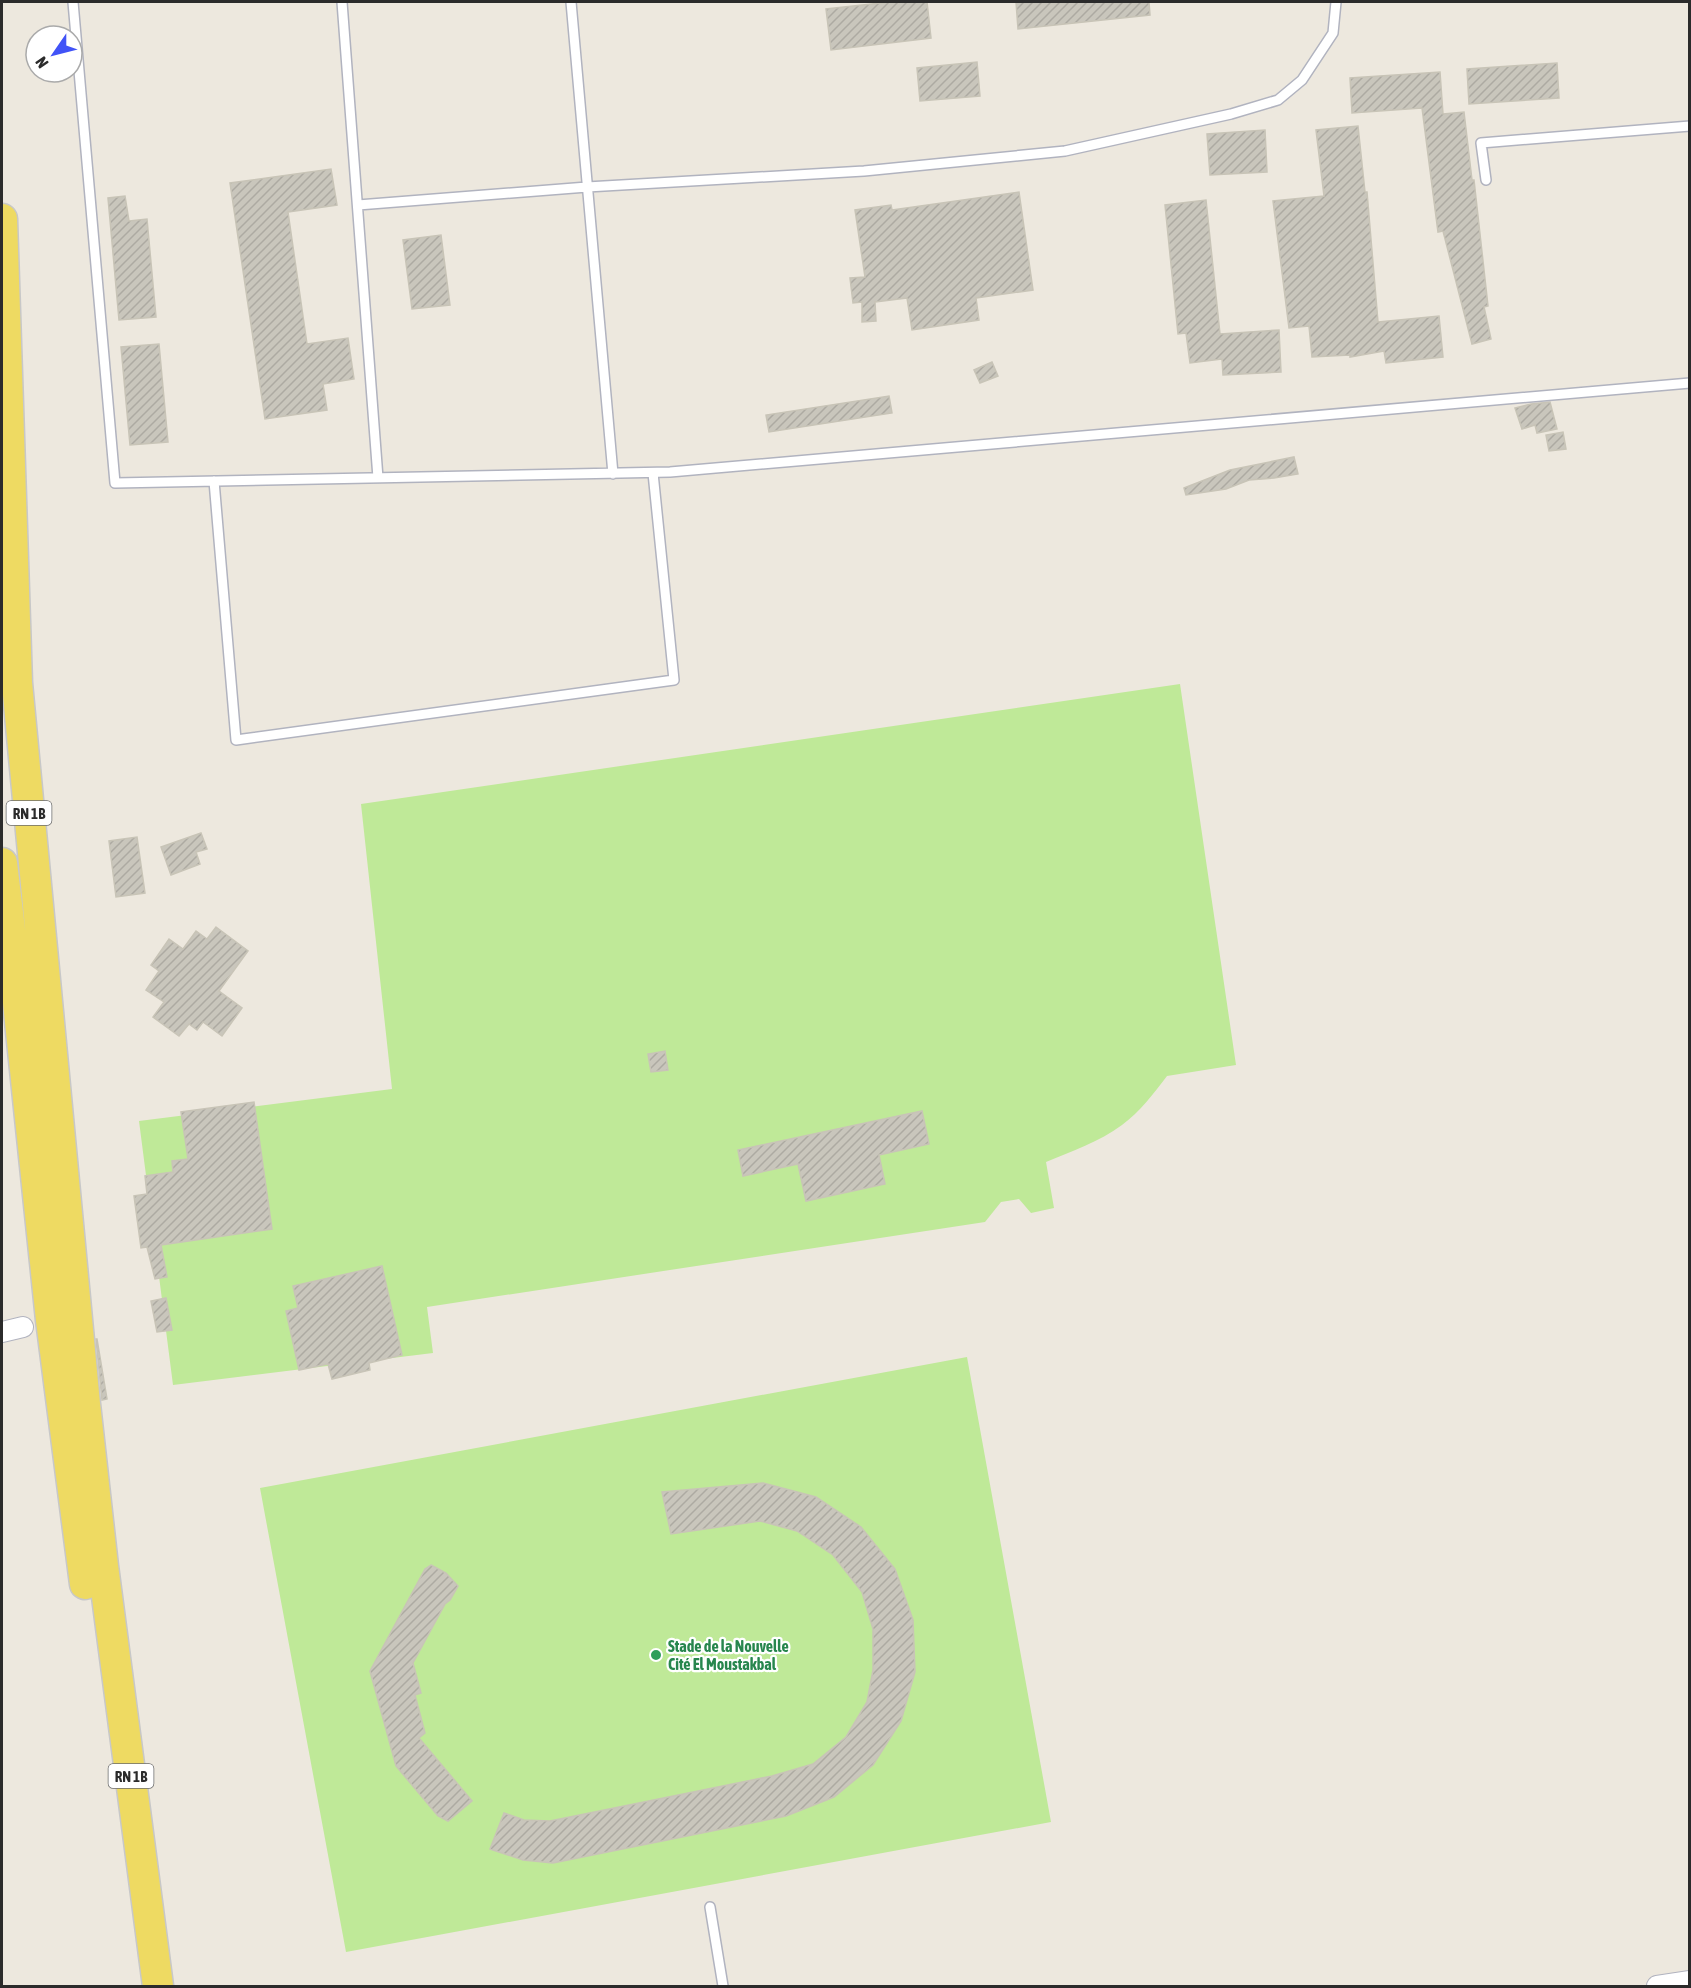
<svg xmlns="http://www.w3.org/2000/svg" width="1691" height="1988" font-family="'Asap Condensed',sans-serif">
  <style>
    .pitch { fill: #bfe998 }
    .building { fill: url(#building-hatch); stroke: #c8c4b7; stroke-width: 1.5 }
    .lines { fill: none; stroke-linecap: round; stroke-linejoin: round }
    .lane-casing { stroke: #b1b3bf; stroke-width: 12 }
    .street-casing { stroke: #b1b3bf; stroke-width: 22 }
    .primary-casing { stroke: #c8c8c8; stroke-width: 33 }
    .lane { stroke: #fff; stroke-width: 9 }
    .street { stroke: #fff; stroke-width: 20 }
    .primary { stroke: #eeda62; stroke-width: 30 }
    .leisure-dot { fill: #2e9e5b; stroke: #fff; stroke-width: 2 }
    .labels { text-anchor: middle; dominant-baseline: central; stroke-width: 4.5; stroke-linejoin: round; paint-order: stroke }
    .shield { fill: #fff; stroke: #6b6b6b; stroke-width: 1.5 }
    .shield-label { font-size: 15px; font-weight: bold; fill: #2b2b2b }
    .leisure-label { font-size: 16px; font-weight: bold; fill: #27864d; stroke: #fff; text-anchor: start }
  </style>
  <defs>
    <pattern id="building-hatch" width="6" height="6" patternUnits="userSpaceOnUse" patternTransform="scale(1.5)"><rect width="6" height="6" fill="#c9c6bc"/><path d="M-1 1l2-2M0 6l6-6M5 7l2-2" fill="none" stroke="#adaaa2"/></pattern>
  </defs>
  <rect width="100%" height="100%" fill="#ede8de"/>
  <!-- pitch -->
  <path class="pitch" d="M1180 684 1236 1065 1167 1076C1154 1093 1140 1112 1122 1125 1099 1142 1072 1151 1046 1162L1054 1208 1031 1213 1019 1199 1001 1202 985 1222 427 1307 433 1353 173 1385 139 1121 392 1089 361 804Z
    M967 1357 1051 1822 346 1952 260 1488Z"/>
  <!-- building -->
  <path class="building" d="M890 2H927L931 38 831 50 826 9Z
    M1016 2H1149L1150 15 1018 29Z
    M977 62 980 96 920 101 917 68Z
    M1557 63 1559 98 1469 104 1467 69Z
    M1440 72 1443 114 1464 112 1472 180H1474L1488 306 1484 307 1491 339 1472 344 1443 231 1438 232 1422 108 1352 113 1350 78Z
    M1358 126 1365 192H1367L1378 322 1439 316 1443 357 1386 363 1384 351 1350 357V355L1312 357 1309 326 1289 328 1273 201 1324 196 1316 130Z
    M1265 130 1267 172 1210 175 1207 134Z
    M331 169 337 205 288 212 307 344 348 338 354 379 323 384 327 410 265 419 230 183Z
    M1019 192 1033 290 976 298 979 320 912 330 907 298 875 302 876 321 862 322V302L853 303 850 278 865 277 855 210 891 205 892 210Z
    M125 196 129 221 147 219 156 317 119 320 108 198Z
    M1206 200 1220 334 1279 330 1281 372 1223 375 1222 359 1190 363 1186 333 1178 334 1165 205Z
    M441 235 450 305 412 309 403 240Z
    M159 344 168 442 130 445 121 347Z
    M992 362 998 376 980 383 974 370Z
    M889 396 892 413 769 432 766 415Z
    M1550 402 1557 429 1537 433 1535 425 1522 429 1515 408 1531 404Z
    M1563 432 1566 449 1549 451 1546 435Z
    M1294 457 1298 474 1274 478 1249 480 1226 489 1186 495 1184 488 1230 470Z
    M201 833 207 849 196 852 200 864 171 875 161 847Z
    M137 837 145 893 116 897 109 841Z
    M216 927 248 951 219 991 242 1008 222 1036 203 1022 197 1030 189 1024 179 1036 153 1017 164 1002 146 990 159 971 151 965 169 939 183 949 196 931 207 939Z
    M665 1051 668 1070 651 1072 648 1054Z
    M254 1102 272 1229 161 1245 167 1277 155 1279 147 1247 141 1248 134 1196 147 1194 145 1176 173 1172 172 1161 188 1159 181 1112Z
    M922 1111 929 1144 879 1155 885 1184 806 1201 798 1164 743 1176 738 1150Z
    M382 1266 402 1355 369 1363 370 1370 332 1379 328 1364 299 1370 286 1311 298 1308 293 1286Z
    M166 1298 172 1330 157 1332 151 1301Z
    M97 1339 107 1399 102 1400 96 1339Z
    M763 1483 816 1497 861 1527 895 1569 913 1620 915 1672 901 1721 873 1765 834 1797 786 1816 553 1863 523 1860 490 1849 504 1813 524 1820 550 1821 772 1776 813 1764 846 1737 867 1702 873 1670V1629L862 1592 833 1555 797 1531 760 1521 671 1534 662 1492Z
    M431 1565 446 1573 458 1586 450 1600 445 1604 413 1663 421 1693 415 1695 425 1733 419 1738 472 1801 448 1821 438 1816 396 1766 370 1671 425 1569Z"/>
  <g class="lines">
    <!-- lane casing -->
    <g class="lane-casing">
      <path id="lane" d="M73 2 115 483 670 472 1690 383
        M342 2 378 478
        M571 2 613 474
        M1486 180 1481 143 1690 126
        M358 205 587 187 864 171 1065 151 1231 114 1278 100 1302 80 1333 33 1336 2
        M214 481 236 740 674 680 653 473
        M710 1907 723 1986"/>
    </g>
    <!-- street casing -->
    <g class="street-casing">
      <path id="street" d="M2 1332 23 1327
        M1657 1986 1690 1981"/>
    </g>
    <!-- primary casing -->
    <g class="primary-casing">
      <path id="primary" d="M2 219 17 683 85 1404 103 1566 158 1986
        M2 863 13 954 51 1320 85 1584"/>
    </g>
    <!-- lane -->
    <use href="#lane" class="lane"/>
    <!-- street -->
    <use href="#street" class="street"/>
    <!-- primary -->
    <use href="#primary" class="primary"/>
  </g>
  <!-- markers -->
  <circle class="leisure-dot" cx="656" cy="1655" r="6"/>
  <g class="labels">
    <!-- shield labels -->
    <g class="shield">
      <rect x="6.5" y="801" width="45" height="24" rx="4.5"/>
      <rect x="108.5" y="1764" width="45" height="24" rx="4.5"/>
    </g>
    <g class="shield-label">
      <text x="29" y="813">RN 1B</text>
      <text x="131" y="1776">RN 1B</text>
    </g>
    <!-- leisure labels -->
    <g class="leisure-label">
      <text x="668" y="1646">Stade de la Nouvelle<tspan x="668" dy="18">Cité El Moustakbal</tspan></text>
    </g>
  </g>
  <!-- border -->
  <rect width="1691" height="1988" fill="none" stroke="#2b2b2b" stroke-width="6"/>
  <!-- north arrow -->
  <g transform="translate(54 54) rotate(235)"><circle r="28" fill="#ffffff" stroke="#aaaaaa" stroke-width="1.5"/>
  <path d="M0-4.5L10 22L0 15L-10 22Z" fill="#4153f7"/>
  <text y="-9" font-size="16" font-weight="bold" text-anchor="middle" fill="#2b2b2b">N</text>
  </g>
</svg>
